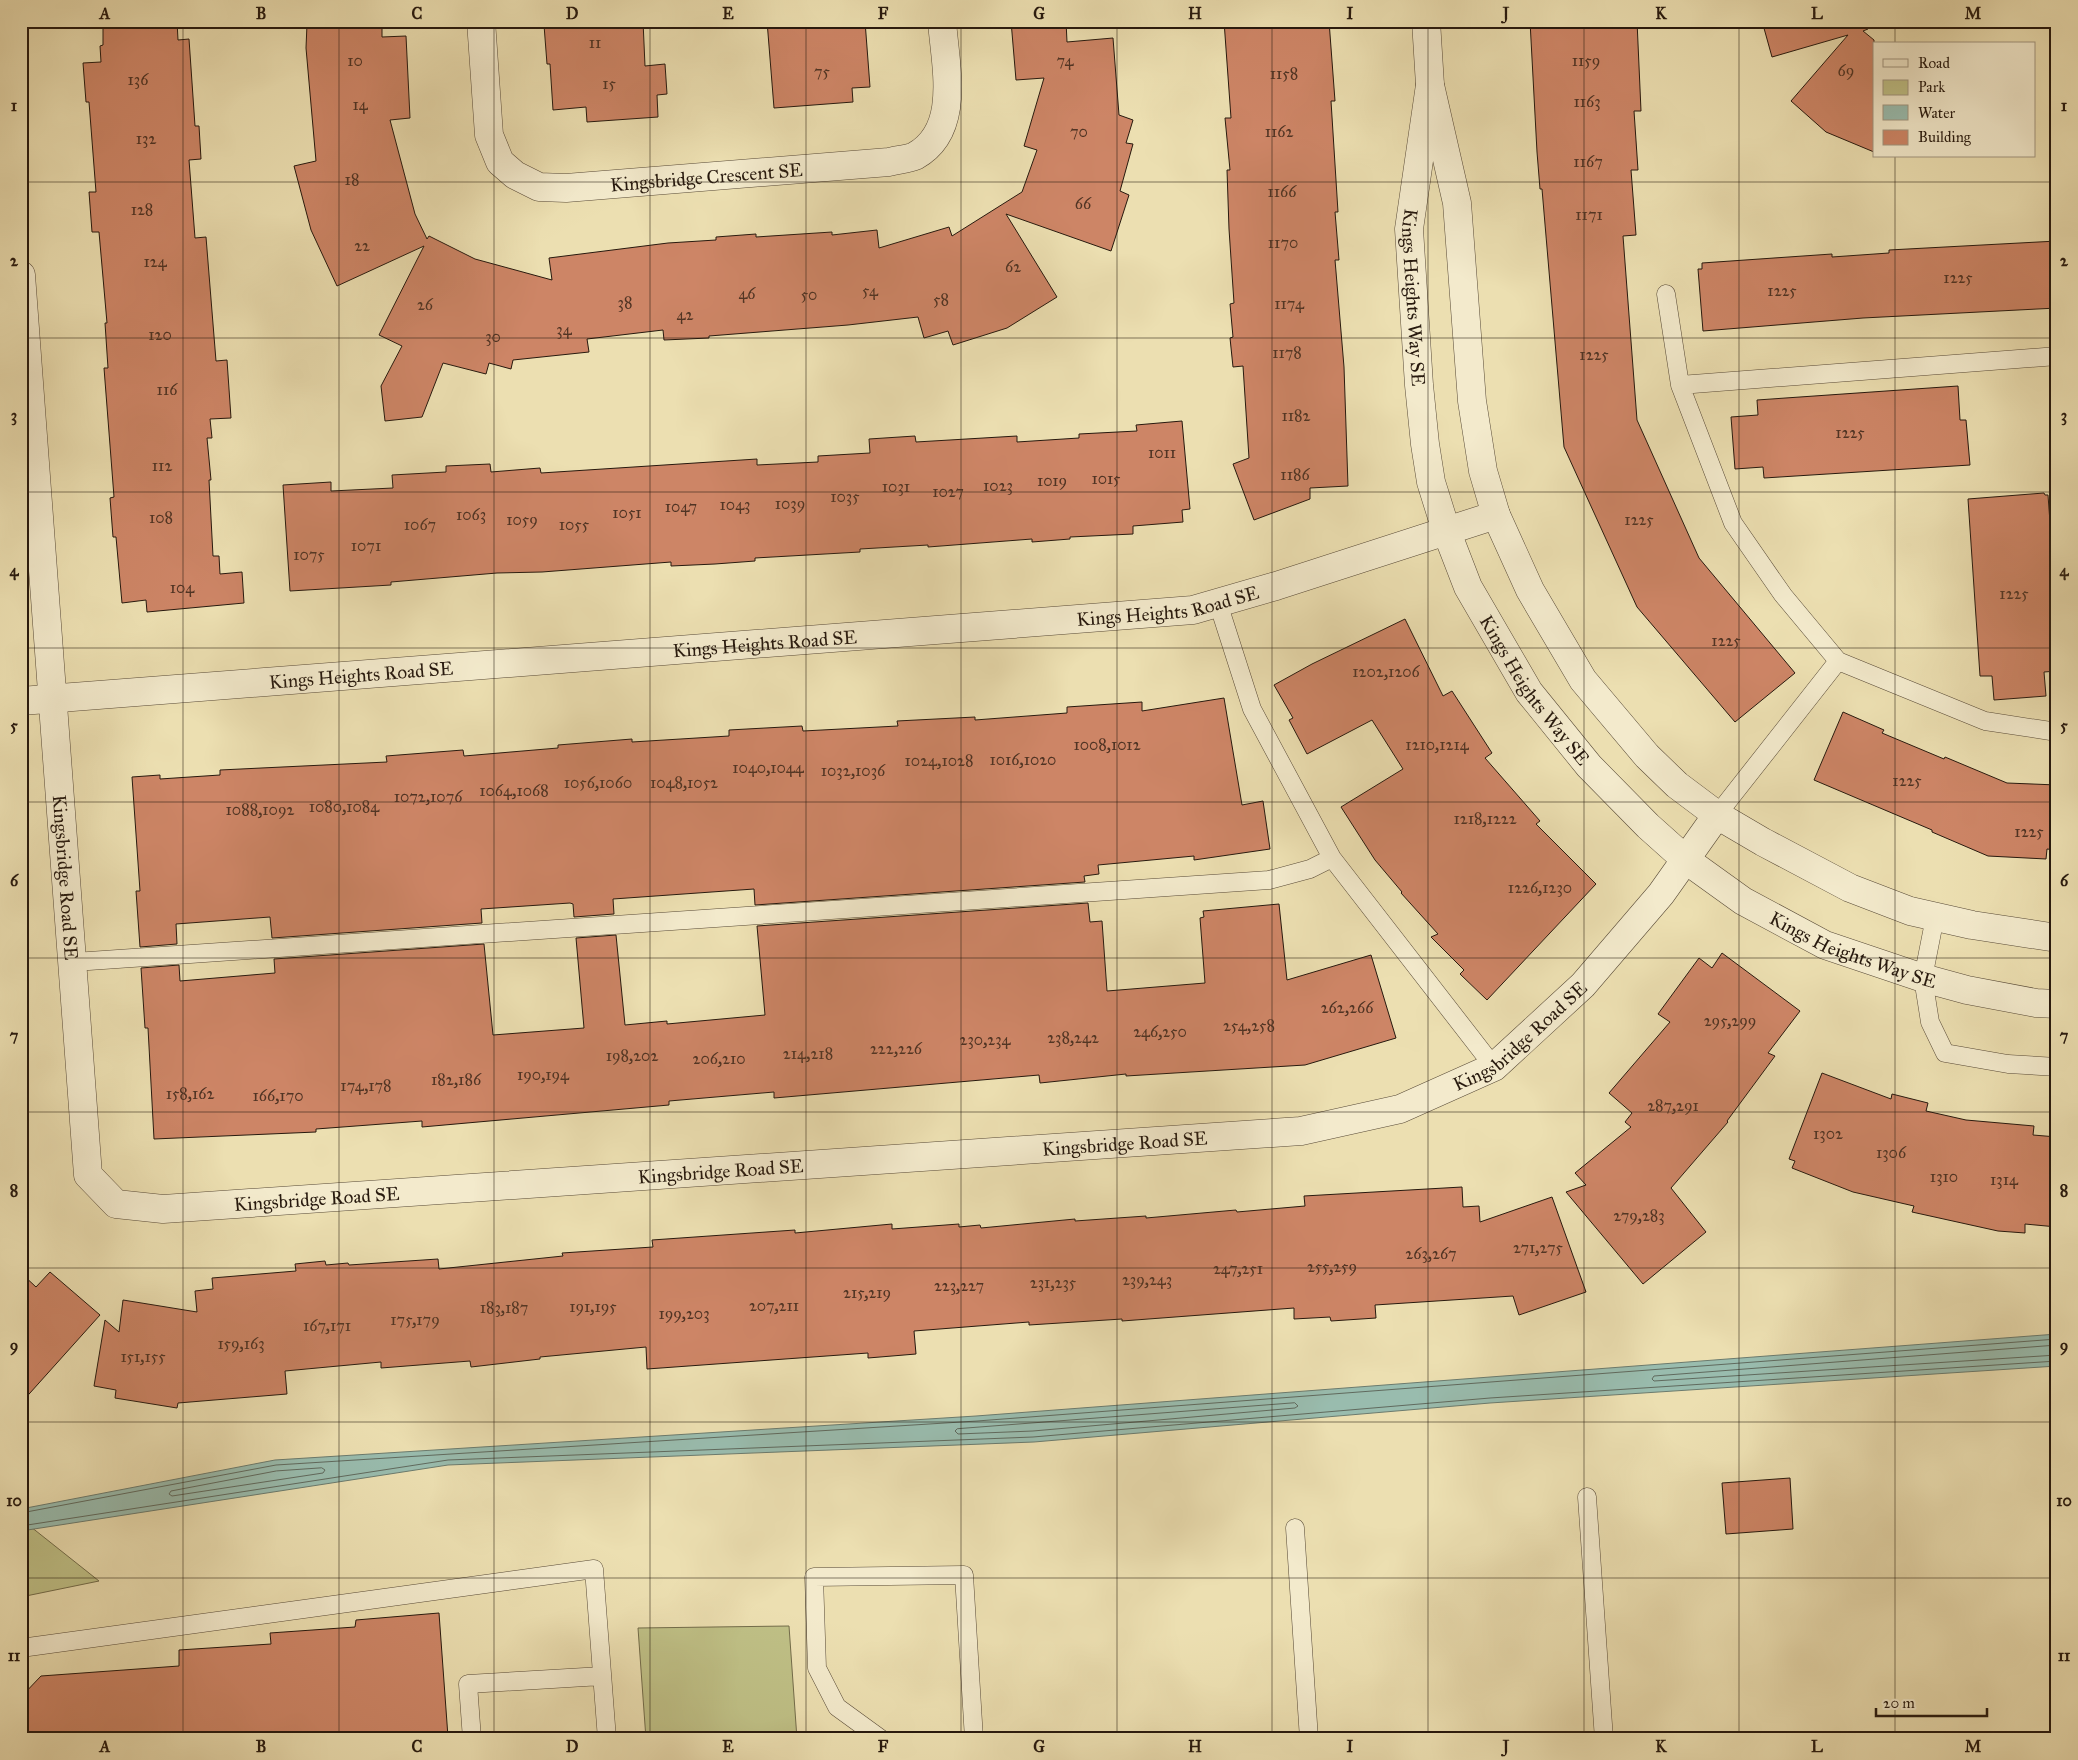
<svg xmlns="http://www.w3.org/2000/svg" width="2078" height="1760" font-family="'IM FELL Great Primer',serif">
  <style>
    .green { fill: #bfc086; stroke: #736c4a }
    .water { fill: #99bcae; stroke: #6b7b6e }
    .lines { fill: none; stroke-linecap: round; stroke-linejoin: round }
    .shore { stroke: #606a5e; stroke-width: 1 }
    .building { fill: #cd8566; stroke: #27190e }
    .service-casing { stroke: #584a37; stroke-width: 19 }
    .minor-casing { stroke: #584a37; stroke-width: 29 }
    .service { stroke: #f3eacc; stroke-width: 18 }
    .minor { stroke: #f3eacc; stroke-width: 28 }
    .grid { fill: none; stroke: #27190e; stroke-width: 1; stroke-opacity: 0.55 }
    .labels { text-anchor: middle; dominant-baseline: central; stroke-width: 4.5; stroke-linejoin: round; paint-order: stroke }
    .number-label { font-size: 16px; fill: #503424 }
    .street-label { font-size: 19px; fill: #27190e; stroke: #f3eacc }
    .neatline { fill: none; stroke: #27190e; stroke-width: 2 }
    .grid-label { font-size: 16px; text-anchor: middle; font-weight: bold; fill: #27190e }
  </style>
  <rect width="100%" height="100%" fill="#ecdfb1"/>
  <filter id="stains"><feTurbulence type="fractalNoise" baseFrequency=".004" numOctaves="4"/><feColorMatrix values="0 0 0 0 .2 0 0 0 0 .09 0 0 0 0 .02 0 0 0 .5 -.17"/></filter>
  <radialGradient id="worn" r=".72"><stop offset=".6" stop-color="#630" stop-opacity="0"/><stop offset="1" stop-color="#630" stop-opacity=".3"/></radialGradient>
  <!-- green -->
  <path class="green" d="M21 1519 99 1581 21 1597Z
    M789 1626 797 1739H646L638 1628Z"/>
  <!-- water -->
  <path class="water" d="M2057 1334V1366L1490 1403 1034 1442 448 1465 21 1531V1509L275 1460 976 1416Z"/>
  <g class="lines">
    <!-- shore -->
    <path class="shore" d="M2057 1345 1654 1376 1652 1379 1654 1381 2057 1355
      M1295 1403 1298 1406 1295 1408 1033 1431 958 1434 955 1431 957 1429Z
      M322 1468 325 1470 323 1473 172 1496 169 1494 171 1491 276 1471Z
      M21 1513 276 1465 977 1421 2057 1339
      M21 1526 448 1460 1033 1437 1490 1398 2057 1361"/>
  </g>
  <!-- building -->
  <path class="building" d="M103 21H177L178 40 189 39 195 126H199L201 159 189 160 195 238 206 237 216 361 227 360 231 418 210 419 212 438H207L211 480H209L213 556H219L220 574 242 572 244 603 147 612 146 600 122 603 116 537H113L110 498 114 497 104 368H108L105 323H107L99 232H92L89 192H96L89 102H86L83 63 101 62 100 46 103 45Z
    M353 21H382V37L406 36 410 118 390 120 415 214 427 239 429 236 475 259 552 280 549 258 668 243 716 240V237L756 234V237L832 232V235L877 230 879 248 949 227 952 236 1022 192 1037 150 1024 146 1044 78 1016 80 1011 21H1066L1067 42 1113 38 1119 115 1133 120 1126 143 1133 144 1120 191 1129 195 1111 251 1006 214 1057 297 1007 328 953 345 948 331 924 338 918 317 848 325 709 336V338L664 340 663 330 587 339 589 352 513 360 511 369 489 363 486 374 443 363 422 417 385 421 381 386 402 346 379 335 424 246 337 286 311 230 294 166 316 161 306 48 307 24Z
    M562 21H643L645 66 665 64 667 94 657 95 658 117 587 122 586 107 553 110 550 64H547L544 25 562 24Z
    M767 21H865L870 87 852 88 853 102 774 108Z
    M1224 21H1329L1335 101H1331L1338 212H1335L1339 260H1335L1344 367 1348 486 1310 488V499L1254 520 1233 464 1249 458 1243 366 1233 367 1230 338 1233 337 1230 304 1234 303 1229 229 1227 170H1230L1225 118H1231Z
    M1530 21H1637L1641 111H1634L1638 170H1631L1636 235 1623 236 1637 420 1699 558 1795 673 1735 722 1637 607 1564 447 1542 189H1540L1537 152Z
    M1762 21H1867L1868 29 1863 31 1874 40V152L1826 132 1791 101 1848 35 1772 57Z
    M2057 241V308L1863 318 1703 331 1698 269H1702V263L1832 254V257L1889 253V250Z
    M1958 386 1960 420H1966L1970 465 1764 478 1763 467 1735 469 1731 417 1758 415 1757 400Z
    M1182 421 1190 509 1182 510 1183 522 1133 526V534L1070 537V539L1032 542V539L928 547V545L860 549V552L755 558V561L715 564 671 566V562L542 572 497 573 391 582V585L290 591 283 485 331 482V491L393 488 392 475 446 472V466L490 464 491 472 540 468 541 473 757 459V465L818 462V456L870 453 869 439 915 436 916 442 1017 436V442L1079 438V434L1137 431 1136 425Z
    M2044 493 2045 495H2048L2051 536 2054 535 2057 572V671L2044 672 2046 696 1994 700 1992 676H1980L1968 499Z
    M1405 619 1443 696 1452 691 1492 753 1485 758 1540 821 1536 824 1596 884 1487 1000 1460 974 1464 970 1431 937 1438 934 1401 893 1402 892 1375 860 1341 807 1403 769 1372 720 1307 754 1289 720 1293 718 1274 685 1312 664Z
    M1224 698 1242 805 1263 801 1270 849 1194 860V856L1098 865 1099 874 1084 876 1085 882 755 905 754 889 613 899 614 914 574 917 573 904 570 903 481 909 482 923 272 938 270 917 176 924 177 944 140 947 136 891H140L132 777 160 775V779L220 775V770L387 762 386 756 463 750 464 756 558 748V745L632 739V742L729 736V730L802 726 803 731 898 726 897 721 975 717V720L1067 713V707L1142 702V711Z
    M1843 712 1884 730 1882 733 1944 759 1945 757 2007 783 2057 785V850L2047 849 2046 859 1988 856 1932 832V830L1814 780Z
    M1088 903 1090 922 1102 921 1107 991 1205 983 1200 918 1204 917 1203 911 1279 904 1287 980 1371 955 1396 1038 1305 1065 1126 1076V1074L1040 1083 1039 1075 774 1098V1092L669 1101V1105L422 1127V1121L316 1129V1132L154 1139 148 1028H145L141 968 179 965 180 981 275 973 274 959 484 944 493 1035 584 1028 576 938 616 935 625 1025 667 1021V1024L765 1015 757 926Z
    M1722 953 1800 1011 1768 1053 1775 1056 1727 1121 1728 1122 1671 1188 1706 1232 1643 1284 1566 1192 1586 1185 1575 1173 1631 1127 1625 1122 1632 1113 1609 1093 1670 1022 1658 1014 1699 958 1712 968Z
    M1822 1073 1891 1099 1892 1094 1928 1103 1926 1111 1966 1120 2034 1126 2033 1135 2057 1137V1227L2025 1224V1233L1998 1231 1912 1212 1914 1206 1853 1192 1792 1168 1795 1161 1789 1159Z
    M1462 1187 1463 1207 1479 1206 1480 1222 1552 1197 1586 1292 1519 1315 1513 1296 1375 1305 1376 1318 1331 1321 1330 1317 1294 1319V1308L1122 1321V1319L1029 1325V1322L914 1331 916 1354 868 1358V1353L647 1369 646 1347 540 1357V1359L471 1367 470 1361 381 1368V1362L285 1371 287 1394 178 1403 177 1408 115 1398 116 1390 94 1386 105 1320 119 1332 123 1300 197 1312 195 1291 213 1289 212 1278 296 1271 295 1264 325 1261 326 1265 348 1263 349 1265 438 1259 439 1269 563 1256 562 1253 653 1247 652 1240 795 1230V1233L892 1224V1229L959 1224V1227L980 1225 981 1228 1075 1219V1221L1146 1216V1218L1236 1210 1237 1212 1305 1206 1304 1196Z
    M50 1272 100 1315 21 1403V1273L36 1287Z
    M1790 1478 1793 1529 1726 1534 1722 1483Z
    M439 1613 448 1737 418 1739H21V1697L41 1676 179 1666V1650L271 1644 270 1633 355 1627 356 1620Z"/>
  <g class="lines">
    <!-- service casing -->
    <g class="service-casing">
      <path id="service" d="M1666 294 1680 385
        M2057 356 1680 385 1733 523 1783 595 1838 661 1985 721 2057 732
        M1218 603 1252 709 1332 858
        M1717 815 1838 661
        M1935 917 1923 978 1930 1022 1945 1053 2008 1064 2057 1067
        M74 962 1269 880 1310 869 1332 858 1494 1067
        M1587 1497 1604 1739
        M1295 1528 1309 1739
        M21 1648 594 1569 607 1739
        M472 1739 468 1684 602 1676
        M881 1739 837 1707 817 1668 814 1577 964 1575 974 1739"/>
    </g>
    <!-- minor casing -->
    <g class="minor-casing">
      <g id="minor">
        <path id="s1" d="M481 21 489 135 500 162 515 175 539 187 566 188 889 162C897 160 908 159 915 156 962 130 945 65 942 21"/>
        <path d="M1426 21 1430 85 1457 203 1472 401 1483 471 1496 515 1530 590 1583 680 1647 756 1677 785 1717 815 1763 842 1850 888 1910 911 1972 925 2057 938"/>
        <path id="s2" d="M1430 85 1409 229 1419 385 1425 444 1431 482 1446 530 1468 587 1529 692 1589 766 1648 826 1686 860 1743 901 1825 945 1923 978 1967 990 2036 1003 2057 1004"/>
        <path id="s3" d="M21 275 88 1175 116 1204 163 1209 1301 1131 1400 1109 1494 1067 1583 985 1661 894 1717 815"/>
        <path id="s4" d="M21 701 1193 610 1276 586 1496 515"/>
      </g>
    </g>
    <!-- service -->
    <use href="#service" class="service"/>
    <!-- minor -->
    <use href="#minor" class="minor"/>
  </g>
  <!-- grid -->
  <path class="grid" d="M183 21V1739M339 21V1739M494 21V1739M650 21V1739M806 21V1739M961 21V1739M1117 21V1739M1272 21V1739M1428 21V1739M1584 21V1739M1739 21V1739M1895 21V44M1895 156V1739M21 182H2057M21 338H2057M21 492H2057M21 648H2057M21 802H2057M21 958H2057M21 1112H2057M21 1268H2057M21 1422H2057M21 1578H2057"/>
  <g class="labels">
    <!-- number labels -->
    <g class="number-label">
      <text x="595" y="42">11</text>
      <text x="355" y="60">10</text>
      <text x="1065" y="60">74</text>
      <text x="1586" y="60">1159</text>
      <text x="1846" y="70">69</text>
      <text x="822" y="71">75</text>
      <text x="1284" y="73">1158</text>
      <text x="138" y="79">136</text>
      <text x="609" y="83">15</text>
      <text x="1587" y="101">1163</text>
      <text x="360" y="104">14</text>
      <text x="1079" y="131">70</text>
      <text x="1279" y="131">1162</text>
      <text x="146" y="138">132</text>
      <text x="1588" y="161">1167</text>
      <text x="352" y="179">18</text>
      <text x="1282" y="191">1166</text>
      <text x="1083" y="203">66</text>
      <text x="142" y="209">128</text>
      <text x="1589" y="214">1171</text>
      <text x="1283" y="242">1170</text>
      <text x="362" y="245">22</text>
      <text x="155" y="261">124</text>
      <text x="1013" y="266">62</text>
      <text x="1958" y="277">1225</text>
      <text x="870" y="290">54</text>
      <text x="1782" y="290">1225</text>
      <text x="747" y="293">46</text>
      <text x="809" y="294">50</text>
      <text x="941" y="299">58</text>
      <text x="625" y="302">38</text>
      <text x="1289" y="303">1174</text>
      <text x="425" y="304">26</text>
      <text x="685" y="314">42</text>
      <text x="564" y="329">34</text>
      <text x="160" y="334">120</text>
      <text x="493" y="336">30</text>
      <text x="1287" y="352">1178</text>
      <text x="1594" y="354">1225</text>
      <text x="167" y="389">116</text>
      <text x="1296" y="415">1182</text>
      <text x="1850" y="432">1225</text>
      <text x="1162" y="452">1011</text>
      <text x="162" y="465">112</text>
      <text x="1295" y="474">1186</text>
      <text x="1106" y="478">1015</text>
      <text x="1052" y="480">1019</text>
      <text x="998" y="485">1023</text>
      <text x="896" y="486">1031</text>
      <text x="948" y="491">1027</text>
      <text x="845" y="496">1035</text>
      <text x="790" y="503">1039</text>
      <text x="735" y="504">1043</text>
      <text x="681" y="506">1047</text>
      <text x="627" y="512">1051</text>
      <text x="471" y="514">1063</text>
      <text x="161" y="517">108</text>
      <text x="522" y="519">1059</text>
      <text x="1639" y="519">1225</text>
      <text x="420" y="524">1067</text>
      <text x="574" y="524">1055</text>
      <text x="366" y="545">1071</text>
      <text x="309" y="554">1075</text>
      <text x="182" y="587">104</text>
      <text x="2014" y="593">1225</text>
      <text x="1726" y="640">1225</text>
      <text x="1386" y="671">1202,1206</text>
      <text x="1107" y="744">1008,1012</text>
      <text x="1437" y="744">1210,1214</text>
      <text x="1023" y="759">1016,1020</text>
      <text x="939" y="760">1024,1028</text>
      <text x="768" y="767">1040,1044</text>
      <text x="853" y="770">1032,1036</text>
      <text x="1907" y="780">1225</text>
      <text x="598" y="782">1056,1060</text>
      <text x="684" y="782">1048,1052</text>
      <text x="514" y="790">1064,1068</text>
      <text x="428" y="796">1072,1076</text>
      <text x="344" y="806">1080,1084</text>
      <text x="260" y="809">1088,1092</text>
      <text x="1485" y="818">1218,1222</text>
      <text x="2029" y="831">1225</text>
      <text x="1540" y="887">1226,1230</text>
      <text x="1347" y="1007">262,266</text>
      <text x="1730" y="1020">295,299</text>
      <text x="1249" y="1025">254,258</text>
      <text x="1160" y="1031">246,250</text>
      <text x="1073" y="1037">238,242</text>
      <text x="985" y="1039">230,234</text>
      <text x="896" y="1048">222,226</text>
      <text x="808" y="1053">214,218</text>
      <text x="632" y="1055">198,202</text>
      <text x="719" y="1058">206,210</text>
      <text x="543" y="1074">190,194</text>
      <text x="456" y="1079">182,186</text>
      <text x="366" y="1085">174,178</text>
      <text x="190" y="1093">158,162</text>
      <text x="278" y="1095">166,170</text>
      <text x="1673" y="1105">287,291</text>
      <text x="1828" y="1133">1302</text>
      <text x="1891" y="1152">1306</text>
      <text x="1944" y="1176">1310</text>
      <text x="2004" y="1179">1314</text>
      <text x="1639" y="1215">279,283</text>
      <text x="1538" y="1247">271,275</text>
      <text x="1431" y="1253">263,267</text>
      <text x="1332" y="1266">255,259</text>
      <text x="1238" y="1268">247,251</text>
      <text x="1147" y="1279">239,243</text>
      <text x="1053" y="1282">231,235</text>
      <text x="959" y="1285">223,227</text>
      <text x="867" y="1292">215,219</text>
      <text x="774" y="1305">207,211</text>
      <text x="593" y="1306">191,195</text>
      <text x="504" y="1307">183,187</text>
      <text x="684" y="1313">199,203</text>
      <text x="415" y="1319">175,179</text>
      <text x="327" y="1325">167,171</text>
      <text x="241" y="1343">159,163</text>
      <text x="143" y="1356">151,155</text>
    </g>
    <!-- street labels -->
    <g class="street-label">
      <text stroke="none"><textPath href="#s1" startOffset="358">Kingsbridge Crescent SE</textPath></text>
      <text stroke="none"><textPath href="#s2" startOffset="214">Kings Heights Way SE</textPath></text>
      <text stroke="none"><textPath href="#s4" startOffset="1151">Kings Heights Road SE</textPath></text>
      <text stroke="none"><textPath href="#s4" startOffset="746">Kings Heights Road SE</textPath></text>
      <text stroke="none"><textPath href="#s4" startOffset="341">Kings Heights Road SE</textPath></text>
      <text stroke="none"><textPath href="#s2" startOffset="634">Kings Heights Way SE</textPath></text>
      <text stroke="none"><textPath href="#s3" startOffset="604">Kingsbridge Road SE</textPath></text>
      <text stroke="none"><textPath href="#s2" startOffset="1054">Kings Heights Way SE</textPath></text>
      <text stroke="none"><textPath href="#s3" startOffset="2374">Kingsbridge Road SE</textPath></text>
      <text stroke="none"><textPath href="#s3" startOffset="1954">Kingsbridge Road SE</textPath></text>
      <text stroke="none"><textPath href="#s3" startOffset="1549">Kingsbridge Road SE</textPath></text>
      <text stroke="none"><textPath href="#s3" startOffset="1144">Kingsbridge Road SE</textPath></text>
    </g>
  </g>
  <!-- margin -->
  <rect width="2078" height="1760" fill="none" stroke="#ecdfb1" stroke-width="55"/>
  <!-- legend -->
  <rect x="1873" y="42" width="162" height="115" fill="#f3eacc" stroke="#a19680"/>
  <rect x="1883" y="59" width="25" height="8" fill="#f3eacc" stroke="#a19680"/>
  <text x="1918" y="68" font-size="15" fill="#27190e">Road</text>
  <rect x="1883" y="80" width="25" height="15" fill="#bfc086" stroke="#a19680"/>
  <text x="1918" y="92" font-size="15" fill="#27190e">Park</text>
  <rect x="1883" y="105" width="25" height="15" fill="#99bcae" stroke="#a19680"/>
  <text x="1918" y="118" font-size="15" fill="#27190e">Water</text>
  <rect x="1883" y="130" width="25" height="15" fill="#cd8566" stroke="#a19680"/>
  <text x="1918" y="142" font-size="15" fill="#27190e">Building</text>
  <!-- scale -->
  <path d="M1876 1708v8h111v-8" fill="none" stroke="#27190e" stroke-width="2.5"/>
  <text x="1883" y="1708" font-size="15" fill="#27190e" stroke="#f3eacc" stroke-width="4" paint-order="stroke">20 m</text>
  <rect x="28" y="28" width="2022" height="1704" class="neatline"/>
  <g class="grid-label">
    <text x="105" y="19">A</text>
    <text x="261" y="19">B</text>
    <text x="417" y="19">C</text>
    <text x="572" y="19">D</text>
    <text x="728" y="19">E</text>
    <text x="883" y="19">F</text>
    <text x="1039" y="19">G</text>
    <text x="1195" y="19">H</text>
    <text x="1350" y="19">I</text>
    <text x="1506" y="19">J</text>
    <text x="1661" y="19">K</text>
    <text x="1817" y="19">L</text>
    <text x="1973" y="19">M</text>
    <text x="14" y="111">1</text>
    <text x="2064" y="111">1</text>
    <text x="14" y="266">2</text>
    <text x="2064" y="266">2</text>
    <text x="14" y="421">3</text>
    <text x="2064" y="421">3</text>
    <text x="14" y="576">4</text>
    <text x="2064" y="576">4</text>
    <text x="14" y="731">5</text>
    <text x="2064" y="731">5</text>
    <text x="14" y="886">6</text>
    <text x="2064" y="886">6</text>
    <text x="14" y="1041">7</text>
    <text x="2064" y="1041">7</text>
    <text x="14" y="1196">8</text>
    <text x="2064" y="1196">8</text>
    <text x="14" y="1351">9</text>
    <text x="2064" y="1351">9</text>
    <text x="14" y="1506">10</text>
    <text x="2064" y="1506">10</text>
    <text x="14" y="1661">11</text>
    <text x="2064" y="1661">11</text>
    <text x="105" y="1752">A</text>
    <text x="261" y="1752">B</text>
    <text x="417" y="1752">C</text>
    <text x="572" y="1752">D</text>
    <text x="728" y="1752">E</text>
    <text x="883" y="1752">F</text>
    <text x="1039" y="1752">G</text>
    <text x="1195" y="1752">H</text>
    <text x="1350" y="1752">I</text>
    <text x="1506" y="1752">J</text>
    <text x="1661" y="1752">K</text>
    <text x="1817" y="1752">L</text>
    <text x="1973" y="1752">M</text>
  </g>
  <rect width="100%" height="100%" filter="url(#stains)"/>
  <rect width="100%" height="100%" fill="url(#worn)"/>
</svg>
